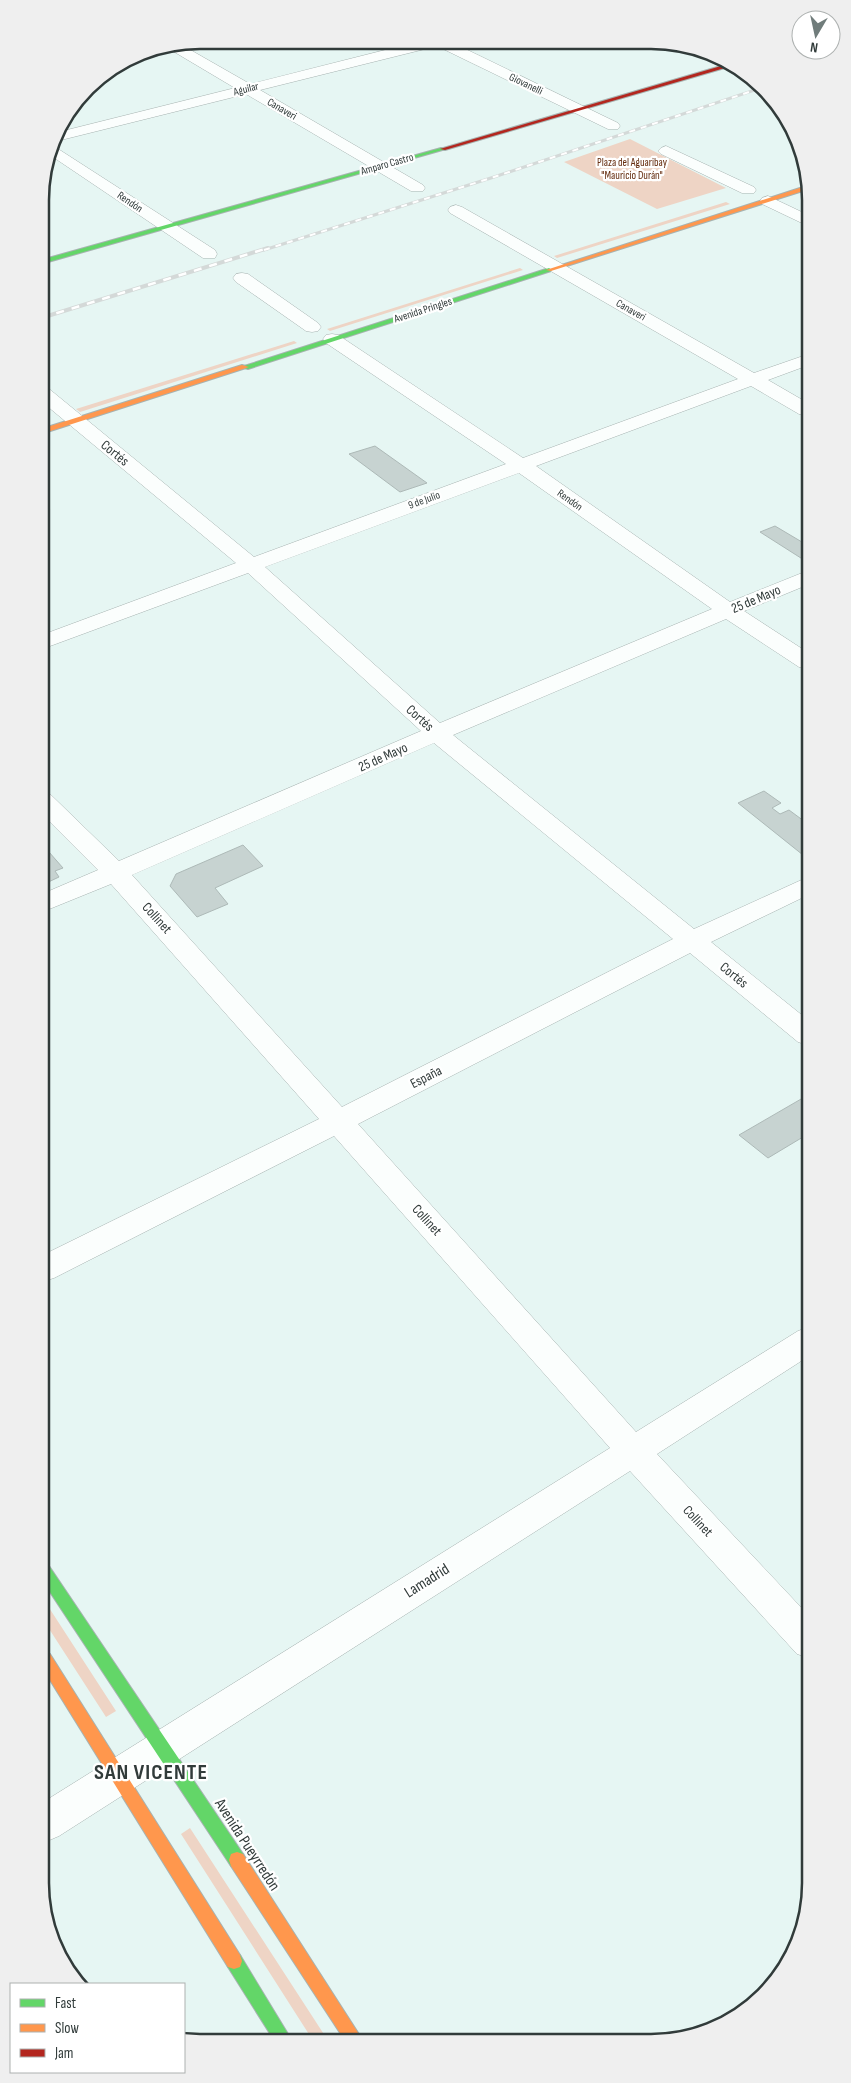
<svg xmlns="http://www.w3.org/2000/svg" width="851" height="2083" font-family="'Sofia Sans Condensed',sans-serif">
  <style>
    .green { fill: #eed4c5 }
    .building { fill: #c7d3d1; stroke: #adb9b7 }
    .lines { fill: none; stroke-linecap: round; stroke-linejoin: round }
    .street-casing { stroke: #a7b3b1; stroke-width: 1 }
    .fast-casing { stroke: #a7b3b1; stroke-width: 2 }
    .slow-casing { stroke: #a7b3b1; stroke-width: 2 }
    .jam-casing { stroke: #a7b3b1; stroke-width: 2 }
    .street { fill: #fbfefd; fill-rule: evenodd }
    .fast { fill: #63d668; fill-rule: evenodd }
    .slow { fill: #ff974d; fill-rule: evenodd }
    .jam { fill: #b3261e; fill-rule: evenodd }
    .rail-far1-casing { stroke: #d4d9d8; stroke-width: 3 }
    .rail-casing { stroke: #d4d9d8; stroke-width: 4 }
    .rail-far1 { stroke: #fff; stroke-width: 2; stroke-dasharray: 6; stroke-linecap: butt }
    .rail { stroke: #fff; stroke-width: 2.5; stroke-dasharray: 8; stroke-linecap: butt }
    .labels { text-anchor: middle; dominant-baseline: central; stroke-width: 4.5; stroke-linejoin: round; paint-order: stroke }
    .far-street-label { font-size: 11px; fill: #313b3a; stroke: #fff }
    .far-park-label { font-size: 11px; fill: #642b0d; stroke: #fff }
    .street-label { font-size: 14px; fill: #313b3a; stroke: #fff }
    .near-street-label { font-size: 16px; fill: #313b3a; stroke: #fff }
    .near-district-label { font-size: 22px; font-weight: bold; letter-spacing: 1px; fill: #313b3a; stroke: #fff }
    .rim { fill: none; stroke: #313b3a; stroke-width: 2.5 }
  </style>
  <rect width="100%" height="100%" fill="#e6f6f3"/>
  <!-- green -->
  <path class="green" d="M630 139 726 188 657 209 564 162Z
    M726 202 730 204 557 258 554 256Z
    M520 268 523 270 330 331 327 329Z
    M294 341 297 343 80 412 76 409Z
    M44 1600 116 1711 106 1717 44 1621Z
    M190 1828 327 2039H312L181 1834Z"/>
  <!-- building -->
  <path class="building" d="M375 446 427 483 400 492 349 454Z
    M775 526 807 545V559L804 560 760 532Z
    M764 791 781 803 772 808 780 814 789 810 808 824V838L805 840 808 842V859L738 803Z
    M42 844 63 868 55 871 59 877 42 885Z
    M243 845 263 866 215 888 228 904 197 917 170 886 176 874Z
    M808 1095V1134L768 1158 739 1135Z"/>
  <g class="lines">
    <!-- street casing -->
    <g class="street-casing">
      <path id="street" d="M421 41 451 42 618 123 620 126 618 129H608L437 46 260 90 423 185 425 188 423 191H411L246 94 53 142 55 133 235 88 166 47 180 44 250 84Z
        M52 145 215 250 217 254 215 258H203L50 155Z
        M666 146 754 187 756 190 754 193H742L661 154 658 151 661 148Z
        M768 196 806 214V225L762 204 760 201 762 198Z
        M456 205 462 207 754 373 806 355V366L768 380 806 402V416L799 414 751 386 536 466 730 602 807 571V585L744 611 807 652V669L799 667 726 619 453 735 694 929 808 877V895L711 942 808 1020V1045L798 1042 690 953 358 1124 636 1432 798 1331 809 1327V1356L657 1454 810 1617V1658L797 1654 630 1471 59 1836 45 1842V1801L610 1448 334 1136 54 1278 44 1281 43 1255 319 1119 111 884 42 912V894L98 870 42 814V793L51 795 119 861 421 731 248 573 42 649V635L236 563 41 401V386L48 388 254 557 506 464 326 343 323 339 326 335 332 334 338 335 523 458 738 379 450 213 448 210 450 207ZM519 473 712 609 440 723 265 567ZM434 743 673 939 342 1107 132 875Z
        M242 273 248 274 318 323 321 327 318 331 312 332 306 331 236 282 233 278 236 274Z"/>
    </g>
    <!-- fast casing -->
    <g class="fast-casing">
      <path id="fast" d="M441 148 446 149 41 264V260Z
        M549 268 552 270 551 271 248 369 241 367Z
        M44 1564 49 1566 243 1854 245 1860 243 1866 237 1868 231 1866 44 1583Z
        M234 1953 240 1955 291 2039 274 2040 228 1967 226 1961 228 1955Z"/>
    </g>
    <!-- slow casing -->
    <g class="slow-casing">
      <path id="slow" d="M806 186V190L551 271 546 270Z
        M242 365 249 367 41 434V429Z
        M45 1652 50 1654 240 1955 242 1961 240 1967 234 1969 228 1967 45 1672Z
        M237 1852 243 1854 362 2039H344L231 1866 229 1860 231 1854Z"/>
    </g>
    <!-- jam casing -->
    <g class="jam-casing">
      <path id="jam" d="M731 63 735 65 445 150 440 149Z"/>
    </g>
    <!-- street -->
    <use href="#street" class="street"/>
    <!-- fast -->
    <use href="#fast" class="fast"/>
    <!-- slow -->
    <use href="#slow" class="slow"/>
    <!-- jam -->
    <use href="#jam" class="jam"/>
    <!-- rail-far1 casing -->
    <g class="rail-far1-casing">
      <path id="rail-far1" d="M264 250 494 177 764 87"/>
    </g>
    <!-- rail casing -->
    <g class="rail-casing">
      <path id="rail" d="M41 318 268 248"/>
    </g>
    <!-- rail-far1 -->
    <use href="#rail-far1" class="rail-far1"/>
    <!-- rail -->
    <use href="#rail" class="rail"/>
  </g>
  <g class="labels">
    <!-- far-street labels -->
    <g class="far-street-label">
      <text transform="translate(526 84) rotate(26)">Giovanelli</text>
      <text transform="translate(246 89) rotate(-14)">Aguilar</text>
      <text transform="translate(282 109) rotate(30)">Canaveri</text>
      <text transform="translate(387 164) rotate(-16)">Amparo Castro</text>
      <text transform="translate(130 202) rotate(34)">Rendón</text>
      <text transform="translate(423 310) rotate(-18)">Avenida Pringles</text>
      <text transform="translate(631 310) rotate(29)">Canaveri</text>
      <text transform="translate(424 500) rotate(-20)">9 de Julio</text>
      <text transform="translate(570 500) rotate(35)">Rendón</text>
    </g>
    <!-- far-park labels -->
    <g class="far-park-label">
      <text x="632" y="162">Plaza del Aguaribay<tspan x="632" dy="13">"Mauricio Durán"</tspan></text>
    </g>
    <!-- street labels -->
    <g class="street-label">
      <text transform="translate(115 453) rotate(39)">Cortés</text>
      <text transform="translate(756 599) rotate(-23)">25 de Mayo</text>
      <text transform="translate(420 718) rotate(42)">Cortés</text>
      <text transform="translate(383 757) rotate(-24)">25 de Mayo</text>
      <text transform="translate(157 918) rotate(48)">Collinet</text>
      <text transform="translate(734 975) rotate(39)">Cortés</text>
      <text transform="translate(426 1077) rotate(-27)">España</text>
      <text transform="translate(427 1220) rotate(48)">Collinet</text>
      <text transform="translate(698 1521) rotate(47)">Collinet</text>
    </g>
    <!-- near-street labels -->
    <g class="near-street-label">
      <text transform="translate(427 1581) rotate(-32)">Lamadrid</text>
      <text transform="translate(247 1845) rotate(57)">Avenida Pueyrredón</text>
    </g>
    <!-- near-district labels -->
    <g class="near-district-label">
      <text x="151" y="1772">SAN VICENTE</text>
    </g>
  </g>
  <!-- crop -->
  <path d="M0 0H851V2083H0ZM200 49H651A151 151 0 0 1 802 200V1883A151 151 0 0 1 651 2034H200A151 151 0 0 1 49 1883V200A151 151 0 0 1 200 49Z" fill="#efefef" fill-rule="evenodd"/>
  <path class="rim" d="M200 49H651A151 151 0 0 1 802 200V1883A151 151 0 0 1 651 2034H200A151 151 0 0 1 49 1883V200A151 151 0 0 1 200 49Z"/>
  <!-- legend -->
  <rect x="10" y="1983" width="175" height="90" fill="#ffffff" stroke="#adb1b0"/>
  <rect x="20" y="1999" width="25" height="8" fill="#63d668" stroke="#adb1b0"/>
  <text x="55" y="2008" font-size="15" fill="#313b3a">Fast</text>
  <rect x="20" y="2024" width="25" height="8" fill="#ff974d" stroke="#adb1b0"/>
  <text x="55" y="2033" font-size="15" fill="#313b3a">Slow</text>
  <rect x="20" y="2049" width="25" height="8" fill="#b3261e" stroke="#adb1b0"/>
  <text x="55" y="2058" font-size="15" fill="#313b3a">Jam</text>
  <!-- north arrow -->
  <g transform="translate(816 35) rotate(189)"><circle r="24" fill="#ffffff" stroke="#adb1b0"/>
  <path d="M0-4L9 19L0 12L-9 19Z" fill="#707c7b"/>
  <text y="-8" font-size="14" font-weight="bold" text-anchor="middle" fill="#313b3a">N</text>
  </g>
</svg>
